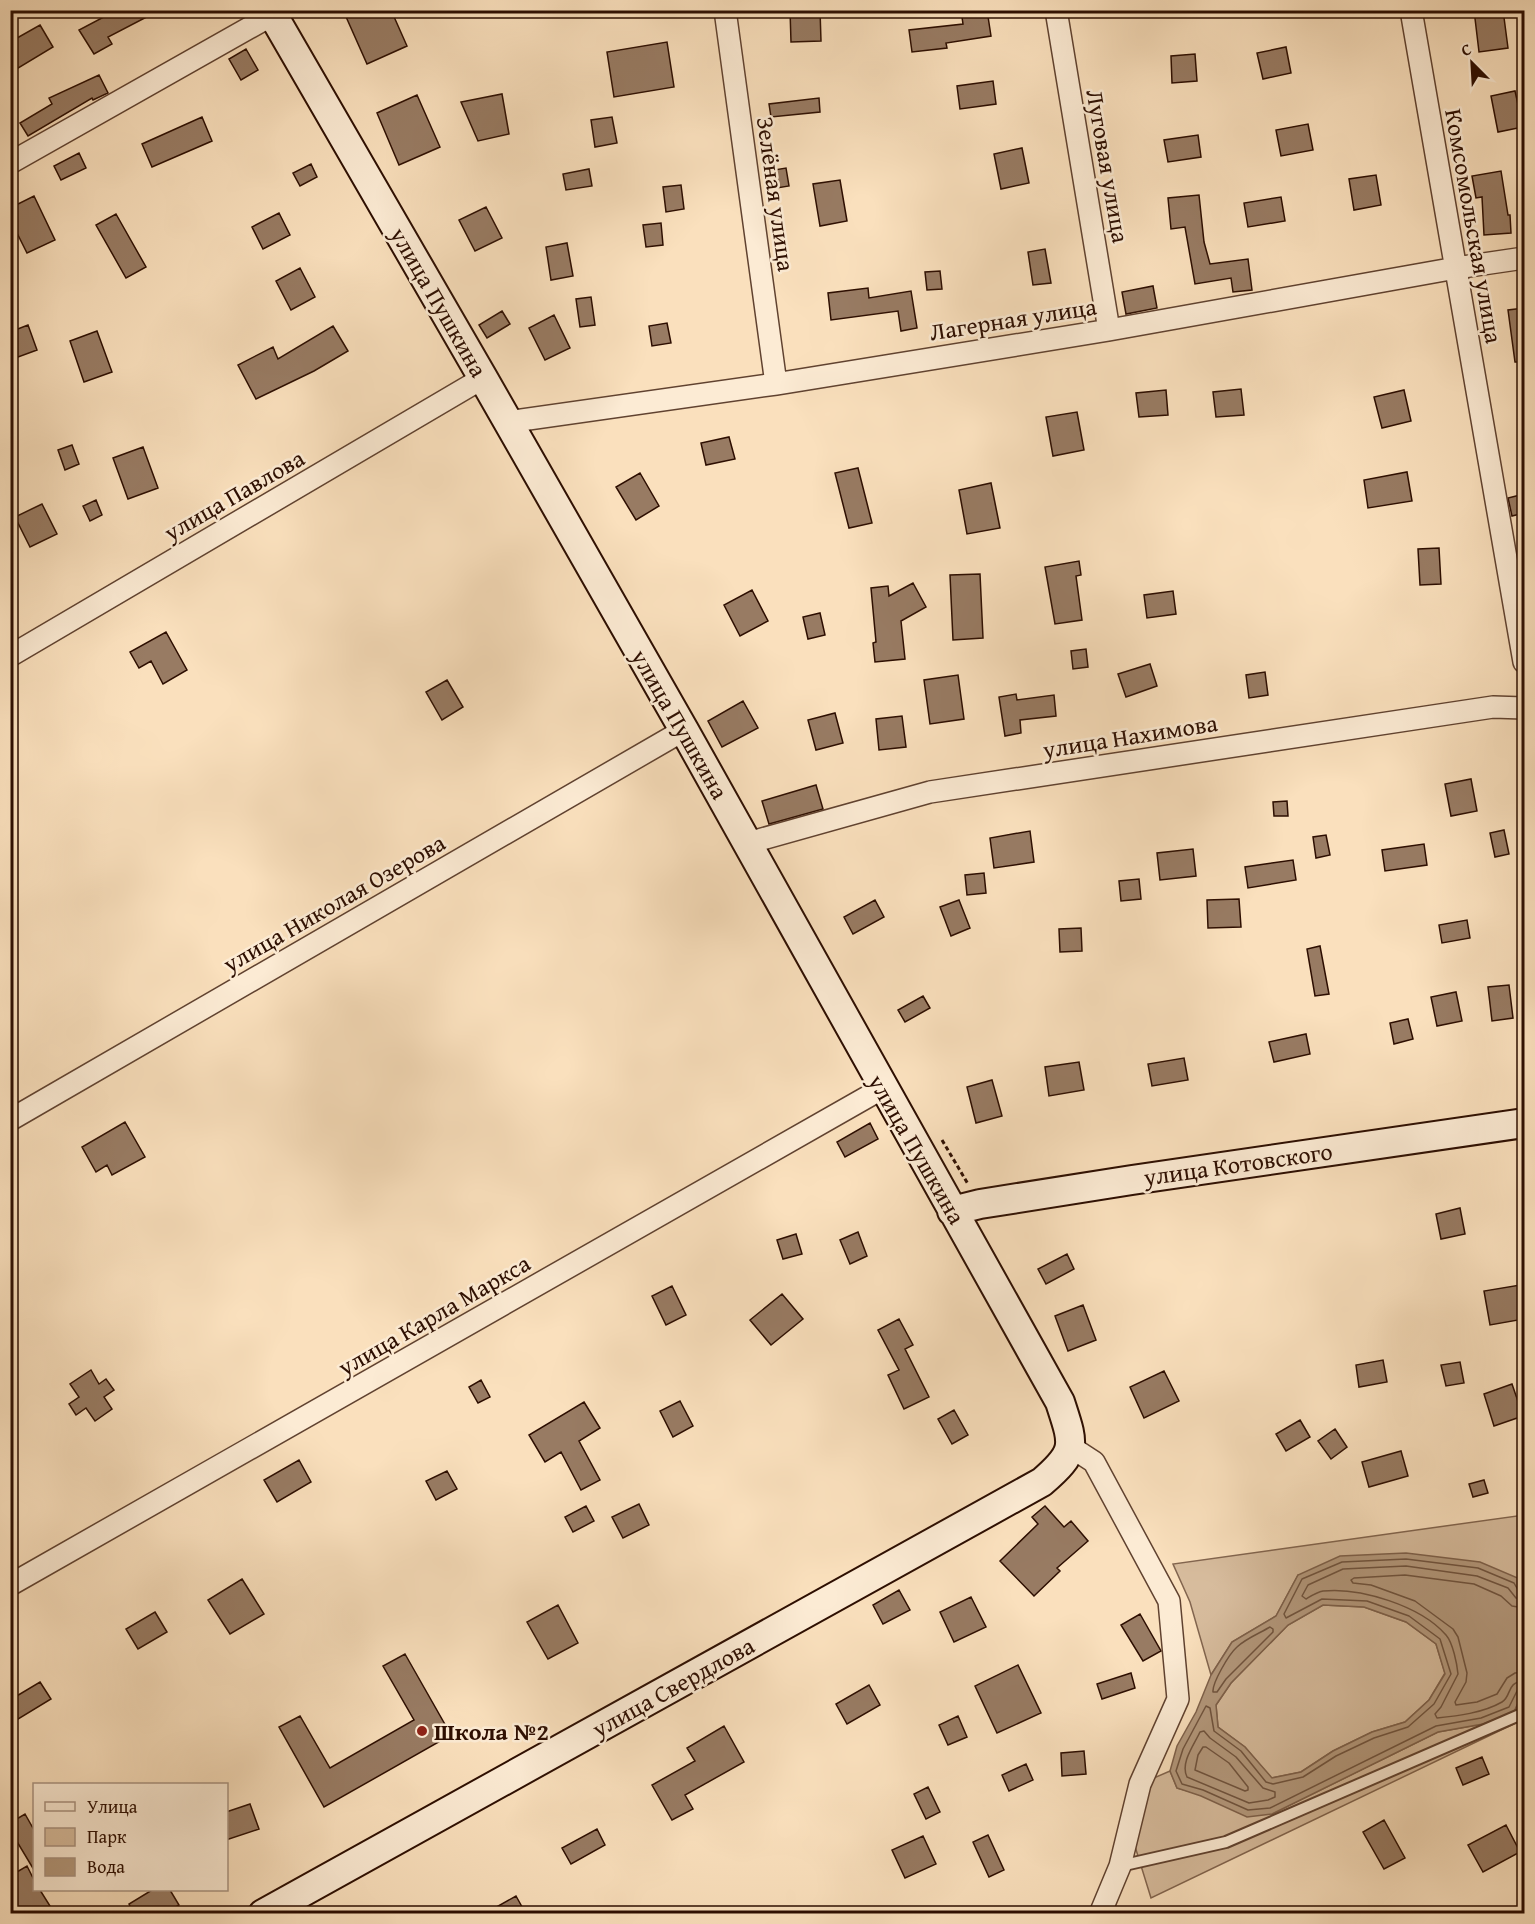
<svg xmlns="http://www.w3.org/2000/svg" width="1535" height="1924" font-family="'Gentium Book Plus',serif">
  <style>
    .green { fill: #d7bc9d; stroke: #82654f; stroke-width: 1.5 }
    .water { fill: #b4997d; stroke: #7e614b; stroke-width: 1.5; fill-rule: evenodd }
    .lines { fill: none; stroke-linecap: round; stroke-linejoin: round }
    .shore { stroke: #70543f; stroke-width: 1.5 }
    .building { fill: #987b63; stroke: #2d0e01; stroke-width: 1.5 }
    .lane-casing { stroke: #604230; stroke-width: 14 }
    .street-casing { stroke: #604230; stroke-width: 24 }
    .secondary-casing { stroke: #2d0e01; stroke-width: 32 }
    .path { stroke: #2d0e01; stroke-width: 3; stroke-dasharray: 4.5 3; stroke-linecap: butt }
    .lane { stroke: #fcebd4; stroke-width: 10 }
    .street { stroke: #fcebd4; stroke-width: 21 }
    .secondary { stroke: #fcebd4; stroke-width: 28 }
    .poi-dot { fill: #8f2418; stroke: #fcebd4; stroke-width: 2 }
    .labels { text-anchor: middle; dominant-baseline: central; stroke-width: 5; stroke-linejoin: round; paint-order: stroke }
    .street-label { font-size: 24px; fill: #2d0e01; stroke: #fcebd4 }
    .poi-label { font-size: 24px; font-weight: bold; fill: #2d0e01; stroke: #fcebd4; text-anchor: start }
  </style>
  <rect width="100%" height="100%" fill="#fae0bd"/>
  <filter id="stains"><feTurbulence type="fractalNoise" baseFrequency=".00333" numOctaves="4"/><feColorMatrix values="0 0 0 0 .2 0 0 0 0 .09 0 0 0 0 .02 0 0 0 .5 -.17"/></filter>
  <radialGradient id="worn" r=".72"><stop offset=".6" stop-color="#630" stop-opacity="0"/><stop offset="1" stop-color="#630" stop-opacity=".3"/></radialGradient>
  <!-- green -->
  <path class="green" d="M1524 1515V1595L1520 1579 1298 1575 1276 1616 1232 1642 1211 1675 1190 1602 1173 1564Z
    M1323 1605 1364 1607 1406 1622 1436 1644 1445 1673 1429 1700 1405 1722 1372 1732 1333 1751 1301 1772 1271 1778 1245 1747 1218 1727 1216 1705 1231 1683 1288 1625Z
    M1524 1689V1719L1151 1898 1129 1827 1140 1784 1170 1771 1177 1788 1272 1814 1438 1732 1483 1724 1514 1712Z"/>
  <!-- water -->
  <path class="water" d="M1406 1553 1480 1562 1520 1579 1524 1595V1689L1514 1712 1483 1724 1438 1732 1272 1814 1247 1817 1201 1796 1177 1788 1170 1771 1177 1746 1196 1712 1211 1675 1232 1642 1276 1616 1298 1575 1340 1556ZM1323 1605 1364 1607 1406 1622 1436 1644 1445 1674 1429 1700 1405 1722 1372 1732 1333 1751 1301 1772 1272 1778 1245 1747 1218 1727 1216 1705 1231 1683 1288 1625Z"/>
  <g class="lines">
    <!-- shore -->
    <path class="shore" d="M1524 1592 1518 1590 1514 1583 1478 1568 1406 1559 1342 1562 1302 1579 1284 1614 1286 1618 1322 1599 1367 1601 1409 1616 1440 1639 1451 1674 1434 1704 1408 1727 1374 1738 1336 1756 1303 1777 1273 1784 1266 1782 1241 1751 1214 1731 1210 1708 1206 1706 1183 1749 1176 1771 1182 1784 1203 1790 1248 1810 1270 1808 1436 1726 1481 1718 1509 1707 1517 1691 1524 1689
      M1524 1599 1516 1598 1508 1588 1477 1576 1406 1566 1343 1569 1308 1585 1302 1596 1306 1599C1311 1596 1317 1592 1323 1591 1360 1587 1421 1606 1446 1635 1453 1643 1457 1664 1458 1674L1441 1707 1435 1714 1437 1718C1457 1716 1483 1713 1502 1702 1512 1696 1506 1682 1524 1681
      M1524 1608 1512 1606 1501 1596 1474 1584 1405 1575 1354 1578 1351 1580 1353 1583 1371 1585 1415 1601 1453 1629 1458 1637 1467 1673 1466 1682 1455 1702 1456 1705 1477 1702 1497 1694 1507 1678 1515 1673 1524 1672
      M1270 1627 1273 1629V1632L1226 1679 1217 1692H1213C1212 1683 1229 1654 1237 1647 1245 1639 1260 1633 1270 1627Z
      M1204 1731 1210 1738 1236 1757 1263 1788 1275 1792V1797L1268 1800 1249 1803 1187 1777C1180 1763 1194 1745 1200 1732Z
      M1203 1747H1206L1229 1763 1248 1787V1790L1245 1791 1195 1770 1198 1755Z"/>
  </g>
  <!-- building -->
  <path class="building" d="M117 10H160L108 37 112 44 94 54 79 30Z
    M343 10H391L407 46 367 64Z
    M790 10H820L821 41 791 42Z
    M961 10H987L991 36 946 43 947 48 912 52 909 30 963 24Z
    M1474 10H1503L1508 48 1479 52Z
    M40 25 53 47 10 73V42Z
    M667 42 674 87 614 97 607 52Z
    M1286 47 1291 73 1263 79 1257 53Z
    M246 49 258 70 241 80 229 59Z
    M1195 54 1197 81 1172 83 1171 56Z
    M99 75 108 93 93 100 92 98 28 136 20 123 52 104 49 98Z
    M993 81 996 104 960 109 957 86Z
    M1515 91 1523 127 1498 132 1491 96Z
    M502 94 509 134 478 141 461 102Z
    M417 95 440 147 399 165 377 113Z
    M819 98 820 112 771 117 769 104Z
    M202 117 212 141 152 167 142 144Z
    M612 117 617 143 595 147 591 120Z
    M1308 124 1313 150 1281 156 1276 130Z
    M1198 135 1201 157 1168 162 1164 140Z
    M1022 148 1029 183 1001 189 994 154Z
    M79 153 86 168 61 180 54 166Z
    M311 164 317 177 300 186 293 173Z
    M786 168 789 186 771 189 768 171Z
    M589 169 592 186 566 190 563 174Z
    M1501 171 1508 215H1510L1511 233 1484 235 1482 197 1476 198 1472 176Z
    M1376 175 1381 205 1354 210 1349 179Z
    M840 180 847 221 820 226 813 184Z
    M681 185 684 209 666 212 663 187Z
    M1199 195 1204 242 1210 264 1248 259 1252 290 1233 292 1231 278 1195 284 1185 227 1171 229 1168 198Z
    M34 196 55 240 27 253 10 219V208Z
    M1281 197 1285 221 1248 227 1244 203Z
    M486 207 502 238 475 251 459 220Z
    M279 213 290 235 263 249 252 227Z
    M116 214 146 267 126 278 96 225Z
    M661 223 663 245 646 247 643 225Z
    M567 243 573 276 551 280 546 247Z
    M1045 249 1051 283 1033 285 1028 252Z
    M300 268 315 297 291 310 276 281Z
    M940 271 942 289 927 290 925 272Z
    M1153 286 1157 308 1126 314 1122 292Z
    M868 288 869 298 911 291 917 328 901 331 898 311 831 320 828 293Z
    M591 297 595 325 580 327 576 299Z
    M1524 308V362H1515L1508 310Z
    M502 311 510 324 487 338 479 325Z
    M554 315 570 348 545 360 529 328Z
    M667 323 671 343 652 346 649 326Z
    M28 325 37 350 10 360V332Z
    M333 326 348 351 314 371 256 399 238 365 273 347 278 359Z
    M97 331 112 372 84 382 70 341Z
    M1241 389 1244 415 1216 417 1213 392Z
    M1166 390 1168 415 1139 417 1136 393Z
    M1404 390 1411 421 1382 428 1374 397Z
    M1077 412 1084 450 1053 456 1046 417Z
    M729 437 735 459 706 465 701 443Z
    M72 445 79 464 65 470 58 450Z
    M143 447 158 488 128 499 113 458Z
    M858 468 872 523 849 528 835 473Z
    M1407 472 1412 501 1368 508 1364 480Z
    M640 473 659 506 636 520 616 487Z
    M991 483 1000 528 967 534 959 490Z
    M1524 494V513L1512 516 1508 498Z
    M96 500 102 515 90 521 83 506Z
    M42 504 57 534 30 547 15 517Z
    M1439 548 1441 584 1420 585 1418 549Z
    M1079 561 1081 575 1076 576 1082 620 1055 624 1045 567Z
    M980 574 983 638 953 640 950 575Z
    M913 583 926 607 901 621 905 659 875 662 873 643 876 642 871 588 888 586 889 596Z
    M752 590 768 621 740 636 724 605Z
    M1173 591 1176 614 1147 618 1144 595Z
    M820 613 825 635 808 639 803 617Z
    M166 632 187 670 163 684 151 661 139 668 130 652Z
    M1086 649 1088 667 1073 669 1071 651Z
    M1150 664 1157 686 1126 697 1118 674Z
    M1265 672 1268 695 1249 698 1246 675Z
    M958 675 964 719 930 724 924 680Z
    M447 680 463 707 442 720 426 692Z
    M1016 694 1017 700 1054 695 1056 716 1020 720 1021 733 1005 736 999 697Z
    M743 701 758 728 722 747 708 721Z
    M835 713 843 743 816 750 808 720Z
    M902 716 906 747 879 750 876 719Z
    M1471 779 1477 811 1451 816 1445 784Z
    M816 785 823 809 769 824 762 801Z
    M1287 801 1288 816H1274L1273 802Z
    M1504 830 1509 854 1495 857 1490 833Z
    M1030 831 1034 862 994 868 990 838Z
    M1326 835 1330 855 1316 858 1313 837Z
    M1424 844 1427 865 1385 871 1382 850Z
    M1193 849 1196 876 1160 880 1157 853Z
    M1293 860 1296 880 1248 888 1245 867Z
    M984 873 986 893 967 895 965 875Z
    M1139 879 1141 899 1121 901 1119 881Z
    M1239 899 1241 927 1208 928 1207 900Z
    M875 900 884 917 853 934 844 917Z
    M959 900 970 928 951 936 940 907Z
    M1467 920 1470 938 1442 943 1439 925Z
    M1081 928 1082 951 1060 952 1059 929Z
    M1320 946 1329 994 1315 996 1307 949Z
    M1509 985 1513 1018 1492 1021 1488 987Z
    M1456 992 1462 1021 1437 1026 1431 997Z
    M923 996 930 1008 905 1022 898 1010Z
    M1408 1019 1413 1039 1394 1044 1390 1023Z
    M1306 1034 1310 1054 1274 1062 1269 1042Z
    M1184 1058 1188 1080 1152 1086 1148 1064Z
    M1079 1062 1084 1090 1049 1096 1045 1067Z
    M992 1080 1002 1116 976 1123 967 1087Z
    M125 1122 145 1157 112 1175 107 1165 96 1172 82 1147Z
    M870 1123 878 1139 845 1157 837 1142Z
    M1460 1208 1465 1234 1441 1239 1436 1214Z
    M858 1232 867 1256 850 1264 840 1240Z
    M796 1234 802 1254 783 1259 777 1240Z
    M1067 1254 1074 1269 1046 1284 1038 1269Z
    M1520 1285 1524 1319 1490 1325 1484 1291Z
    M672 1286 686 1315 666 1325 652 1296Z
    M782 1294 803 1319 771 1345 750 1320Z
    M1083 1305 1096 1340 1068 1351 1055 1316Z
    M899 1319 913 1345 905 1349 929 1397 904 1409 888 1375 899 1370 878 1330Z
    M1383 1360 1387 1382 1359 1387 1356 1365Z
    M1460 1362 1464 1383 1446 1386 1441 1365Z
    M91 1370 99 1384 106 1379 114 1390 104 1397 112 1409 95 1421 86 1408 76 1415 69 1404 79 1397 70 1384Z
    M1164 1371 1179 1401 1144 1418 1130 1387Z
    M481 1380 490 1397 478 1403 469 1387Z
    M1512 1384 1523 1416 1494 1426 1484 1394Z
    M680 1401 693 1426 673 1437 660 1411Z
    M584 1402 600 1428 579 1441 600 1480 581 1490 561 1452 545 1462 529 1435Z
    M954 1410 968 1435 952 1444 938 1419Z
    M1300 1420 1310 1437 1286 1451 1276 1434Z
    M1335 1429 1347 1447 1331 1459 1318 1441Z
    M1401 1451 1408 1476 1369 1487 1362 1462Z
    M299 1460 311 1482 277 1502 264 1480Z
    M447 1471 457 1489 436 1500 426 1481Z
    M1484 1480 1488 1493 1473 1497 1469 1484Z
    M639 1504 649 1525 623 1538 612 1517Z
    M586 1506 594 1521 573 1532 565 1517Z
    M1045 1506 1064 1527 1071 1521 1088 1541 1057 1568 1060 1571 1034 1596 1000 1561 1038 1524 1032 1517Z
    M242 1579 264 1614 230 1634 208 1600Z
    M899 1590 910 1610 883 1624 873 1605Z
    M971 1597 986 1627 954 1642 940 1612Z
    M558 1605 578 1643 548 1659 527 1622Z
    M155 1612 167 1632 138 1649 126 1629Z
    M1140 1614 1161 1651 1143 1661 1121 1625Z
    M405 1654 451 1735 324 1807 279 1727 300 1716 330 1768 414 1720 383 1666Z
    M1018 1665 1041 1713 997 1733 975 1686Z
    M1131 1673 1135 1688 1102 1699 1097 1684Z
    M40 1682 51 1699 10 1724V1700Z
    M869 1685 880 1705 847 1724 836 1704Z
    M958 1716 967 1737 948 1745 939 1725Z
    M724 1726 744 1762 685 1795 693 1809 672 1820 652 1785 695 1761 687 1748Z
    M1084 1751 1086 1774 1062 1776 1061 1753Z
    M1482 1757 1489 1774 1463 1785 1456 1768Z
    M1026 1764 1033 1780 1009 1791 1002 1775Z
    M928 1787 940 1812 926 1819 914 1794Z
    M250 1804 259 1829 226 1840V1812Z
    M25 1814 34 1830V1870L10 1830V1823Z
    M1384 1820 1405 1858 1384 1869 1363 1832Z
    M1506 1825 1520 1852 1483 1872 1468 1845Z
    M597 1829 605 1845 571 1864 562 1848Z
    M988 1835 1004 1870 989 1877 973 1842Z
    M923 1836 936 1864 905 1878 892 1850Z
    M27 1866 34 1880V1890H40L55 1914H10V1876Z
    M152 1890H170L179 1905 165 1914H134L129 1904Z
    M516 1896 526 1914H484Z"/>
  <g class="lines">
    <!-- lane casing -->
    <g class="lane-casing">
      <path id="lane" d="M1120 1866 1226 1842 1524 1713"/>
    </g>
    <!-- street casing -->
    <g class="street-casing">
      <path id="street" d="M725 10 776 384
        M1056 10 1109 330
        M1411 10 1524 662
        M10 163 272 15
        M507 422 776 384 1109 330 1456 268 1524 258
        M10 656 483 378
        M748 843 930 792 1493 707 1524 708
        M10 1120 684 730
        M1071 1447 1094 1462 1169 1601 1178 1699 1140 1784 1120 1866 1100 1914
        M10 1585 883 1088"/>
    </g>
    <!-- secondary casing -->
    <g class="secondary-casing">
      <path id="secondary" d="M952 1211 980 1204 1132 1180 1524 1123
        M263 1914 1042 1482C1078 1451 1074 1445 1060 1402L684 730 483 378 270 10"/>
    </g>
    <!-- path -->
    <path class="path" d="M942 1140 968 1184"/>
    <!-- lane -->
    <use href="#lane" class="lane"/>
    <!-- street -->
    <use href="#street" class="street"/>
    <!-- secondary -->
    <use href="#secondary" class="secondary"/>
  </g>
  <!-- markers -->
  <circle class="poi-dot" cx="422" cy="1731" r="6"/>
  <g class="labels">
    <!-- street labels -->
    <g class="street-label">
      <text transform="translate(1108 166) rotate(80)">Луговая улица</text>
      <text transform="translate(776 194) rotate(82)">Зелёная улица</text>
      <text transform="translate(1474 226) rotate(80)">Комсомольская улица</text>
      <text transform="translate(439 302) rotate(60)">улица Пушкина</text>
      <text transform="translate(1013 319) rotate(-9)">Лагерная улица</text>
      <text transform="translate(234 495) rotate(-30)">улица Павлова</text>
      <text transform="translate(680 724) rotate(60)">улица Пушкина</text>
      <text transform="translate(1130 736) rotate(-9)">улица Нахимова</text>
      <text transform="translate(334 903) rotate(-30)">улица Николая Озерова</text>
      <text transform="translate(917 1149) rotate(60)">улица Пушкина</text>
      <text transform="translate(1238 1164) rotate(-8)">улица Котовского</text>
      <text transform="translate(434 1315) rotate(-30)">улица Карла Маркса</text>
      <text transform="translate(673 1687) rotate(-29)">улица Свердлова</text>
    </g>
    <!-- poi labels -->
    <g class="poi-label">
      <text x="434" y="1731">Школа №2</text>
    </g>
  </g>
  <!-- margin -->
  <rect width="1535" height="1924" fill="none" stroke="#fae0bd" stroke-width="36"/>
  <rect x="12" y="12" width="1511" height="1900" fill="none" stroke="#2d0e01" stroke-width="3"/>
  <rect x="18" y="18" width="1499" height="1888" fill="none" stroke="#2d0e01" stroke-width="1.5"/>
  <!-- legend -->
  <rect x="33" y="1783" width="195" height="108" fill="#fcebd4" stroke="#a99380" stroke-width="1.5"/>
  <rect x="45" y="1802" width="30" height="9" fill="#fcebd4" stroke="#a99380" stroke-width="1.5"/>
  <text x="87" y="1813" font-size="18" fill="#2d0e01">Улица</text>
  <rect x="45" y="1828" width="30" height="18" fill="#d7bc9d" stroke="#a99380" stroke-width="1.5"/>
  <text x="87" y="1843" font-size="18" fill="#2d0e01">Парк</text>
  <rect x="45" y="1858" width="30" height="18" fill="#b4997d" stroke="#a99380" stroke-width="1.5"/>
  <text x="87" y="1873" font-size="18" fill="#2d0e01">Вода</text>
  <!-- north arrow -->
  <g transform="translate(1472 63) rotate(336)" stroke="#fcebd4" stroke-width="4.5" paint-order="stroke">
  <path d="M0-4.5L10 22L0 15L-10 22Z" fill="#2d0e01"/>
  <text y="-9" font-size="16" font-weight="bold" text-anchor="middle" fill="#2d0e01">С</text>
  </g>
  <rect width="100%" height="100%" filter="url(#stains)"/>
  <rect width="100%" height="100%" fill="url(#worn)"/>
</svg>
